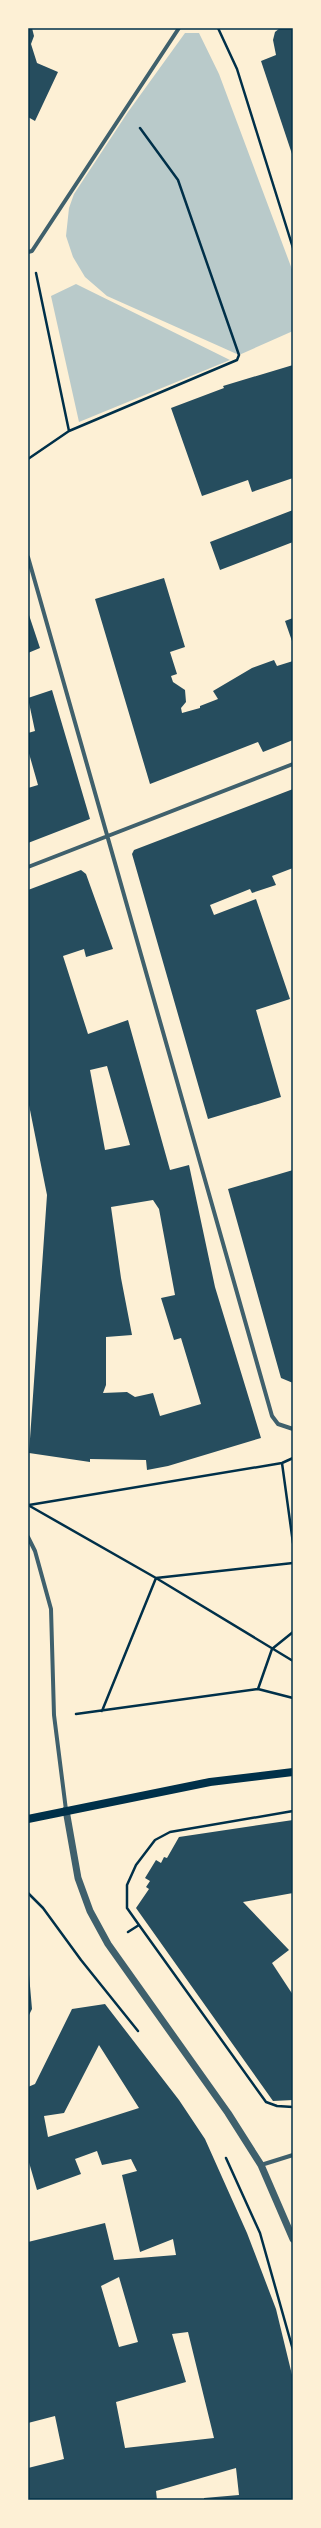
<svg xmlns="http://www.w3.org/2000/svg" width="321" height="2528" font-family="'Open Sans',sans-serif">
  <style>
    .green { fill: #b9caca }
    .building { fill: #264d5e; fill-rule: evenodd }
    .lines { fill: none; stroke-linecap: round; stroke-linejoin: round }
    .path { stroke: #003049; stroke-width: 2.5 }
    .minor { stroke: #3f606c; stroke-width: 4 }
    .tertiary { stroke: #3f606c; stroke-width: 7 }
    .secondary { stroke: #003049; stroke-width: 8 }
    .neatline { fill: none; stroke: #003049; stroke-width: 1.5 }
  </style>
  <rect width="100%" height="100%" fill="#fdf0d5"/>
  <!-- green -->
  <path class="green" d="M185 33H199L219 74 293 272V331L239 355 107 296 85 277 73 257 66 236 69 208 74 194 128 112Z
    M76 284 230 360 79 422 51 296Z"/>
  <!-- building -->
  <path class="building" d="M28 28H32L34 36 31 44 37 63 58 72 35 121 28 117Z
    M280 28H293V157L261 61 276 55 273 40 275 32Z
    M293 365V478L252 492 248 480 202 496 171 408 224 388 223 386Z
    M293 510V542L220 570 210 542Z
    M164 578 185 647 170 652 177 674 171 676 173 682 185 690 186 702 181 708 182 713 200 708V706L218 699 213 691 252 668 274 660 277 666 293 661V740L263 752 258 742 150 784 95 599Z
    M28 612 40 648 28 653Z
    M293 618V644L285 621Z
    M52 690 90 819 28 843V788L38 785 28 750V733L35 731 28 698Z
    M293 789V868L272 876 276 885 252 893 250 889 210 905 214 915 256 899 290 999 256 1010 281 1097 208 1119 132 854 134 850Z
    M81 870 86 874 113 949 86 957 84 949 63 956 88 1034 128 1020 170 1170 189 1165 215 1287 261 1438 168 1466 147 1470 146 1460 90 1459V1462L29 1453 47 1195 28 1100V890ZM107 1066 130 1145 105 1150 90 1070ZM153 1200 159 1209 175 1295 161 1298 174 1340 181 1338 201 1404 160 1416 153 1393 135 1397 127 1392 103 1393 106 1385V1337L132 1335 121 1278 111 1207Z
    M293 1170V1383L281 1378 228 1189Z
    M293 1820V1893L243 1902 289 1950 272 1963 293 1995V2100L273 2101 136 1908 149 1889 146 1887 150 1881 145 1878 156 1860 161 1863 164 1857 167 1858 179 1837Z
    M28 1963 32 2009 28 2017Z
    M105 2004 179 2100 205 2139 247 2233 276 2309 293 2379V2500H204V2498L239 2495 236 2468 156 2491 157 2500H28V2468L64 2459 55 2416 28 2423V2242L105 2223 114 2260 176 2255 173 2239 140 2252 122 2175 137 2171 131 2159 102 2165 97 2151 75 2159 81 2174 37 2190 28 2159V2087L35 2084 72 2009ZM99 2045 139 2108 48 2137 44 2116 64 2113ZM119 2277 138 2342 119 2347 101 2286ZM188 2332 214 2438 125 2448 116 2402 186 2382 172 2334Z"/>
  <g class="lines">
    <!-- path -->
    <path class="path" d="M218 28 237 69 293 248
      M36 273 69 431 237 360 239 355 178 180 140 128
      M28 459 69 431
      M282 1463 293 1543
      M28 1505 156 1578 293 1563
      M29 1505 282 1463 293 1458
      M258 1689 272 1649 293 1632
      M102 1711 156 1578 293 1661
      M76 1714 258 1689 293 1698
      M28 1893 43 1908 81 1960 138 2031
      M139 1925 127 1908V1885L136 1865 155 1840 170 1832 293 1811
      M128 1932 139 1925 266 2102 277 2106 293 2107
      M226 2158 260 2233 293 2350"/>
    <!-- minor -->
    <path class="minor" d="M28 252 32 251 179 28
      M28 557C112 843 189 1130 272 1416L278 1424 293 1429
      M28 867 293 764
      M28 1537 35 1551 51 1609 54 1715 66 1810
      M261 2165 293 2155"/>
    <!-- tertiary -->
    <path class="tertiary" d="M66 1810 78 1878 90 1911 108 1944 228 2113 261 2165 293 2239"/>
    <!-- secondary -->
    <path class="secondary" d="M28 1819 210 1782 293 1772"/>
  </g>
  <!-- border -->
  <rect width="321" height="2528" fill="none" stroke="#fdf0d5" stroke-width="58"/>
  <rect x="29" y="29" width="263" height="2470" class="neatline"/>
</svg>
